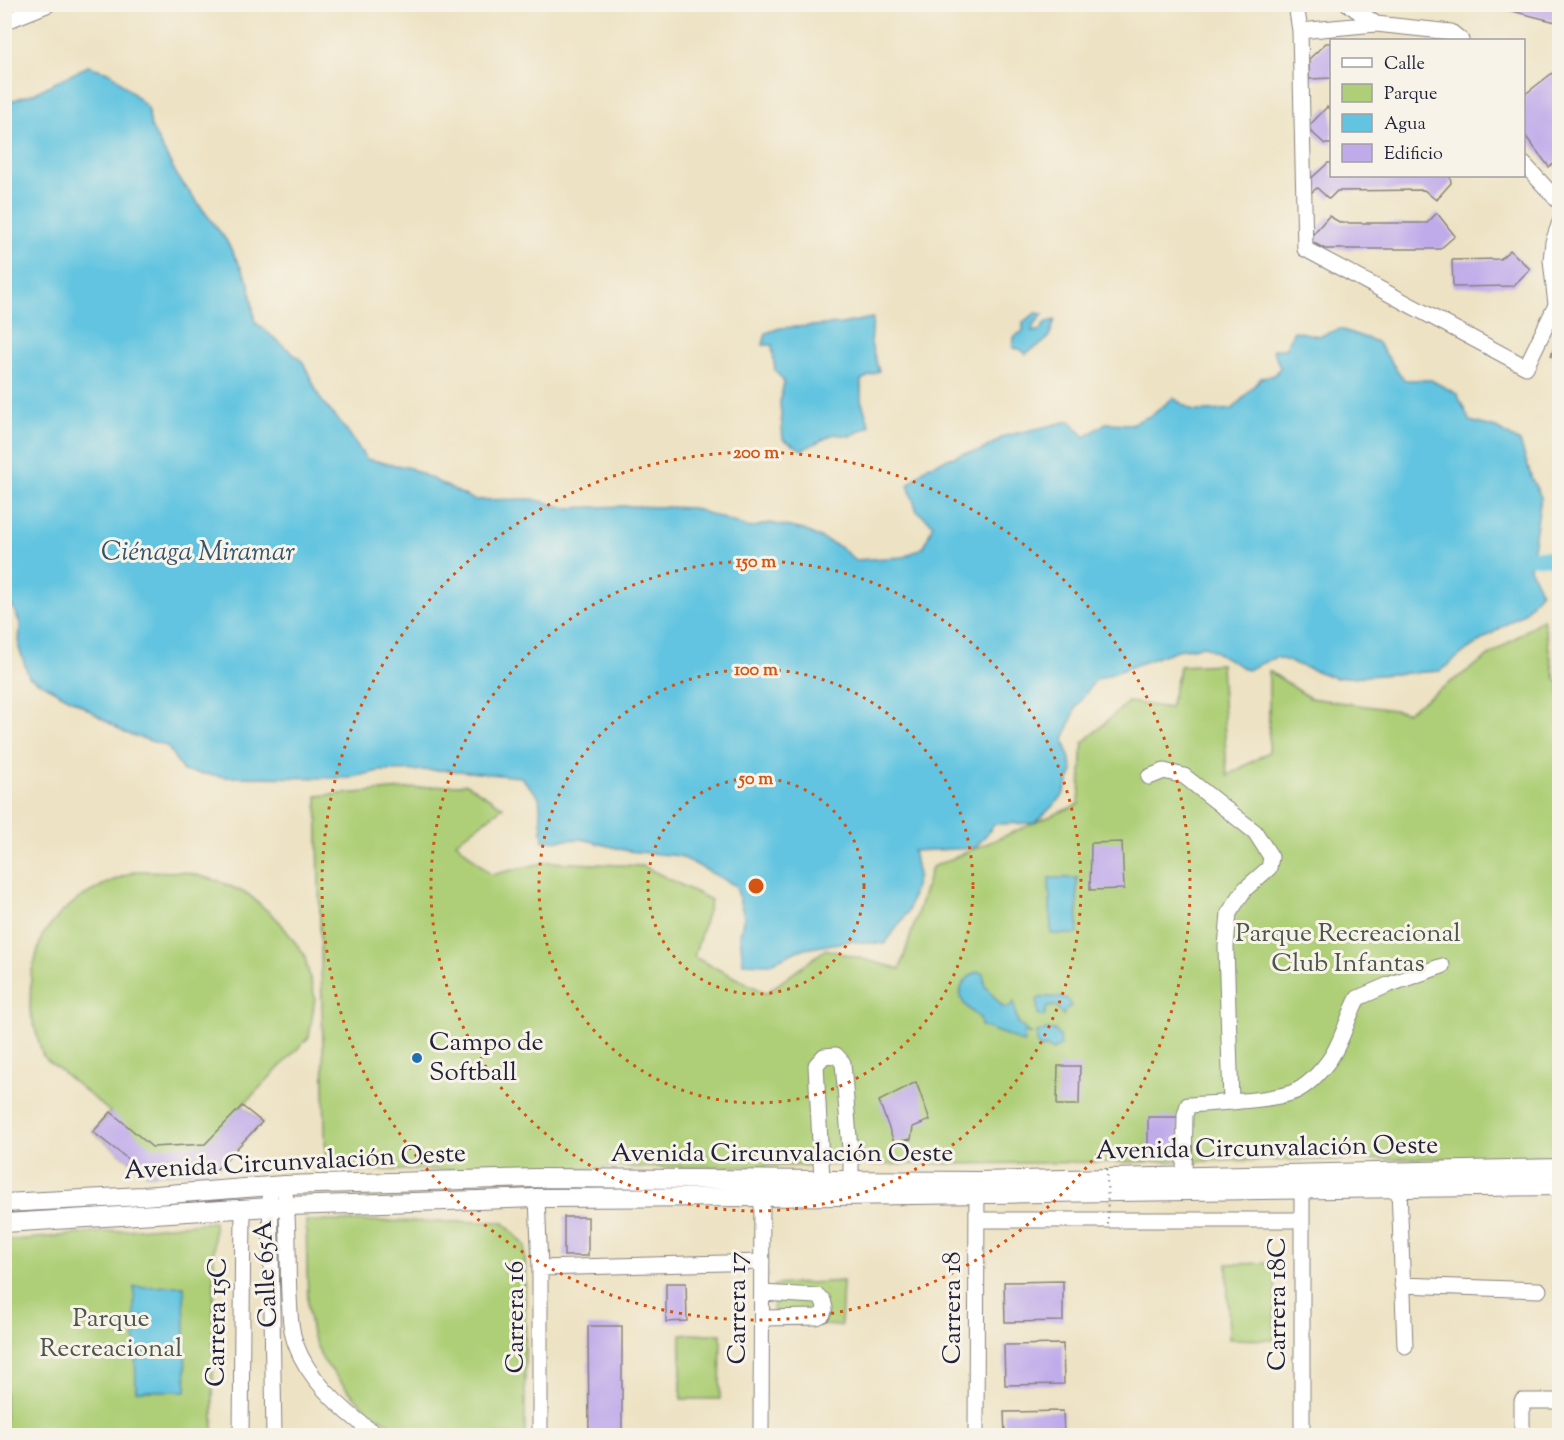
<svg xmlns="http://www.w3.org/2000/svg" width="1564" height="1440" font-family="'Sorts Mill Goudy',serif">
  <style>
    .green { fill: #aecf77; stroke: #687859; stroke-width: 1.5 }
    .water { fill: #62c4e0; stroke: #42738e; stroke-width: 1.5 }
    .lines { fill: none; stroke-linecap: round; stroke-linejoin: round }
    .canal { stroke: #62c4e0; stroke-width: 15 }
    .building { fill: #c0abea }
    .minor-casing { stroke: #88827f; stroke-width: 17 }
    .major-casing { stroke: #88827f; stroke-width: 20 }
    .minor { stroke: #fff; stroke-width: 15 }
    .major { stroke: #fff; stroke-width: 18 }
    .path-bridge { stroke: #88827f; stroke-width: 2; stroke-dasharray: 1.5 4.5; stroke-linecap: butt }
    .ring { fill: none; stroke: #d45411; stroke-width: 3; stroke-dasharray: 3 6 }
    .poi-dot { fill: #1f6fb2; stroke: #f7f3e8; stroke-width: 2 }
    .labels { text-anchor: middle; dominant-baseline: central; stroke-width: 6; stroke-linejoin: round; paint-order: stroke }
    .park-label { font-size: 26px; fill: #4c564d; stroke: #f7f3e8 }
    .poi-label { font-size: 26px; fill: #22223b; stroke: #f7f3e8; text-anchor: start }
    .street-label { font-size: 26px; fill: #22223b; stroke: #f7f3e8 }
    .water-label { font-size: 27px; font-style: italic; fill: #35536d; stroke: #f7f3e8 }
    .centre { fill: #d45411; stroke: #f7f3e8; stroke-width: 3 }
    .ring-label { font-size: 18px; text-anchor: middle; font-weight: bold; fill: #d45411; stroke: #f7f3e8; stroke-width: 6; stroke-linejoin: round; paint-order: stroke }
  </style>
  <rect width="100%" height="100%" fill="#f7f3e8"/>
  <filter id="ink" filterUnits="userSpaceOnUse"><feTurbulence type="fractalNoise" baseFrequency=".0167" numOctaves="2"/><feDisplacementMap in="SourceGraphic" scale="12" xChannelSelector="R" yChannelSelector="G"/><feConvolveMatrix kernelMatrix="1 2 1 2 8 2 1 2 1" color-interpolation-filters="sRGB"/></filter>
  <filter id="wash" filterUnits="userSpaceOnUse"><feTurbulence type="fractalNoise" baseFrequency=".008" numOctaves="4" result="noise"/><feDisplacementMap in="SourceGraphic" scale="24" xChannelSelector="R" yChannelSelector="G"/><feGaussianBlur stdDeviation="1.35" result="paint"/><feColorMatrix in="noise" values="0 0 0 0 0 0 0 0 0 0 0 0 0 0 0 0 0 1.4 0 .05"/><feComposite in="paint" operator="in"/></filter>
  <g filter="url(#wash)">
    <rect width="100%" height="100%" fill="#ede2c3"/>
    <!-- green -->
    <path class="green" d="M1543 619 1555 679 1560 683 1559 1157 326 1171 317 796 467 784 503 807 456 842 491 875 547 862 643 866 711 900 694 957 766 993 826 949 900 969 932 867 1079 804 1083 743 1128 702 1170 708 1180 666 1221 664 1227 776 1269 752V671L1310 698 1407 712Z
      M135 871 184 872 219 881 249 895 279 921 304 954 315 998 309 1037 242 1106 262 1122 215 1171 147 1174 93 1132 110 1112 43 1056 30 1011 31 974 42 936 60 914 78 899 103 885Z
      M306 1221 503 1222 525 1245V1435H410L369 1412 346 1388 323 1360 312 1335 308 1307Z
      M214 1222 213 1435 5 1436V1241Z
      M1276 1263 1274 1340 1229 1339 1227 1264Z
      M843 1281 841 1326 773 1323 774 1285Z
      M681 1334H721L720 1399H681Z"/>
    <!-- water -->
    <path class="water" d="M88 66 111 73 148 108 151 127 178 177 226 240 249 283 255 322 303 362 321 400 348 432 366 459 410 468 474 500 533 499 566 508 627 506 692 508 750 528 770 523 804 530 840 547 855 560 904 557 924 547 933 524 917 511 908 485 928 466 965 453 981 451 1005 436 1070 421 1085 437 1106 423 1131 424 1152 415 1173 398 1193 411H1211L1233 409 1261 378 1275 375 1280 368 1273 349H1285L1294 331 1319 336 1340 329 1377 342 1404 380H1431L1457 394 1470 421 1496 428 1520 442 1532 479 1541 497 1530 568 1541 591 1525 612 1468 649 1440 671 1335 678 1276 657 1247 670 1205 646 1177 650 1095 680 1076 707 1064 739 1073 771 1062 797 1035 823 995 824 975 848 913 851 918 875 908 912 885 944 850 941 799 950 769 964 743 963 740 934 744 917 736 886 680 856 628 851 582 839 543 841 539 797 521 777 447 770 379 771 349 778 227 777 183 771 167 746 125 733 78 703 29 677 19 648 20 623 6 593 5 103 35 93Z
      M1036 313 1043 314 1033 326 1032 332 1041 330 1045 323 1055 320C1052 328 1050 338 1043 343 1037 348 1032 348 1026 354L1020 349 1013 348 1014 337 1023 331V322Z
      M873 318 871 344 879 371 861 380V400L870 426 850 436 834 434 802 450 783 439 780 402 784 382 775 370 772 345H763L766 333 780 328 841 324Z
      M1049 878H1077L1078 934H1051Z
      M977 972 983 973 985 986 1003 1007 1009 1008 1014 1002C1017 1022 1015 1022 1032 1035L1023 1033 1025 1041 1023 1043 1009 1036 981 1026 980 1018C967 1009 953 996 965 981 969 977 972 974 977 972Z
      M1047 997 1066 998 1071 1006 1066 1009 1063 1016 1057 1006 1047 1007 1044 1017 1038 1014 1037 1001 1039 998Z
      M1049 1030H1055L1060 1037 1061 1046 1052 1050 1047 1047 1040 1049 1037 1044V1032Z
      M184 1286 186 1391H136L134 1287Z"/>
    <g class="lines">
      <!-- canal -->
      <path class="canal" d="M1531 557 1560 559"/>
    </g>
    <g id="blocks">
      <!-- building -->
      <path class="building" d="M1488 4H1560V23L1488 5Z
        M1326 43H1332V78L1309 79V59Z
        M1560 67V159L1549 167 1524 134V95Z
        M1327 107 1332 110V144H1325L1307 128Z
        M1328 163H1332V176H1450L1451 183 1436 200 1424 190 1337 191 1329 199 1317 188 1312 192 1305 184Z
        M1437 213 1455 236 1440 249H1325L1312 242 1313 234 1329 216 1341 223H1427Z
        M1510 250 1530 269 1513 286 1453 287 1452 260 1500 259Z
        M1559 332H1560V359L1551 356Z
        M1122 842 1124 889 1090 890 1091 843Z
        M1058 1066H1080L1079 1105H1057Z
        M916 1082 930 1120 913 1127 911 1139 894 1142 879 1101Z
        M242 1106 262 1122 215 1171 147 1174 93 1132 111 1112 152 1147 205 1144Z
        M1148 1117H1179L1178 1158H1148Z
        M564 1217H588V1256H564Z
        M1063 1281V1321L1005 1322 1004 1282Z
        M666 1283H686L687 1321 666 1322Z
        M588 1326H622V1436H589Z
        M1063 1344 1064 1384 1005 1385 1004 1345Z
        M1063 1411 1064 1436H1005L1004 1412Z"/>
    </g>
  </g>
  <g filter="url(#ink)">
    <use href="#blocks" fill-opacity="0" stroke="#88827f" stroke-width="1.5"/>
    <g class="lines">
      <!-- minor casing -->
      <g class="minor-casing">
        <path id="minor" d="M1296 4 1300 31 1305 249 1526 367 1556 305 1551 260 1553 242 1560 222
          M1348 4 1376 24
          M4 22 49 4
          M1300 31 1376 24 1451 32 1461 40
          M1524 164 1560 203
          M1149 777 1164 771 1184 776 1255 832 1271 857 1269 868 1245 889 1229 913 1226 947 1231 1101
          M1184 1176 1185 1115 1188 1105C1213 1103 1278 1101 1298 1090 1311 1083 1326 1066 1333 1054 1344 1036 1348 1016 1358 998L1388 985 1442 966
          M822 1181 816 1065 824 1056 836 1055 843 1063 851 1162V1181
          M284 1185C290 1221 287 1259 289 1295 290 1312 290 1329 296 1345 309 1381 347 1414 378 1436
          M270 1187 274 1436
          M1399 1189 1405 1346
          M537 1198 540 1268V1436
          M977 1220H1302
          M540 1268 762 1262
          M1402 1285 1539 1290
          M762 1293 817 1296 823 1300 825 1308 823 1314 817 1317 762 1318
          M241 1436 243 1209
          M761 1436 762 1186
          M976 1436 977 1184
          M1302 1436V1181
          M1522 1436V1401H1560"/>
      </g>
      <!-- major casing -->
      <g class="major-casing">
        <path id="major" d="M4 1203 143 1196 284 1185 536 1178 977 1181 1560 1168
          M4 1223 287 1206 537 1198 762 1197 1560 1186"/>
      </g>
      <!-- minor -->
      <use href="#minor" class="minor"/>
      <!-- major -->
      <use href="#major" class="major"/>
      <!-- path-bridge -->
      <path class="path-bridge" d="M1107 1169 1108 1225"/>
    </g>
  </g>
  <!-- distance rings -->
  <g class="ring">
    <circle cx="756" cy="886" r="108"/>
    <circle cx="756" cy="886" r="217"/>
    <circle cx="756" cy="886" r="325"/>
    <circle cx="756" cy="886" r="434"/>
  </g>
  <!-- markers -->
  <circle class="poi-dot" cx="417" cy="1058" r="6"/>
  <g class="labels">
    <!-- park labels -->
    <g class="park-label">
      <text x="1348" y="934">Parque Recreacional<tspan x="1348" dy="30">Club Infantas</tspan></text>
      <text x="111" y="1319">Parque<tspan x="111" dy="30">Recreacional</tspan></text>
    </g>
    <!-- poi labels -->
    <g class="poi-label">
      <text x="429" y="1043">Campo de<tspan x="429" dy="30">Softball</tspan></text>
    </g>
    <!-- street labels -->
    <g class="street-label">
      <text transform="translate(1267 1149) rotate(-1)">Avenida Circunvalación Oeste</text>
      <text x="782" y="1154">Avenida Circunvalación Oeste</text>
      <text transform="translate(295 1163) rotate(-3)">Avenida Circunvalación Oeste</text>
      <text transform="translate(267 1274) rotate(-93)">Calle 65A</text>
      <text transform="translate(1278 1304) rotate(-90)">Carrera 18C</text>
      <text transform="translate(738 1308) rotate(-90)">Carrera 17</text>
      <text transform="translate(953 1308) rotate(-90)">Carrera 18</text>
      <text transform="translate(516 1317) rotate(-90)">Carrera 16</text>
      <text transform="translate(218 1322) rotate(-89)">Carrera 15C</text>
    </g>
    <!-- water labels -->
    <g class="water-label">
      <text x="198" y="553">Ciénaga Miramar</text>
    </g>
  </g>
  <circle cx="756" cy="886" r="9" class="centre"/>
  <g class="ring-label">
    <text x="756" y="458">200 m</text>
    <text x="756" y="567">150 m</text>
    <text x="756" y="675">100 m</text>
    <text x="756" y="784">50 m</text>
  </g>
  <!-- margin -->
  <rect width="1564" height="1440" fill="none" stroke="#f7f3e8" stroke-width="24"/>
  <!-- legend -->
  <rect x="1330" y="39" width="195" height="138" fill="#f7f3e8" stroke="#a29fa3" stroke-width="1.5"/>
  <rect x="1342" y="58" width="30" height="9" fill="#ffffff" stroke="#a29fa3" stroke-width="1.5"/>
  <text x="1384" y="69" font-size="18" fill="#22223b">Calle</text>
  <rect x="1342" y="84" width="30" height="18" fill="#aecf77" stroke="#a29fa3" stroke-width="1.5"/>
  <text x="1384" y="99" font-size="18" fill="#22223b">Parque</text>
  <rect x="1342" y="114" width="30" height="18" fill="#62c4e0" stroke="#a29fa3" stroke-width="1.5"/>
  <text x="1384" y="129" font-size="18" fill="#22223b">Agua</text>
  <rect x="1342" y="144" width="30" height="18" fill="#c0abea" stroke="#a29fa3" stroke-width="1.5"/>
  <text x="1384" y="159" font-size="18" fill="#22223b">Edificio</text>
</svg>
